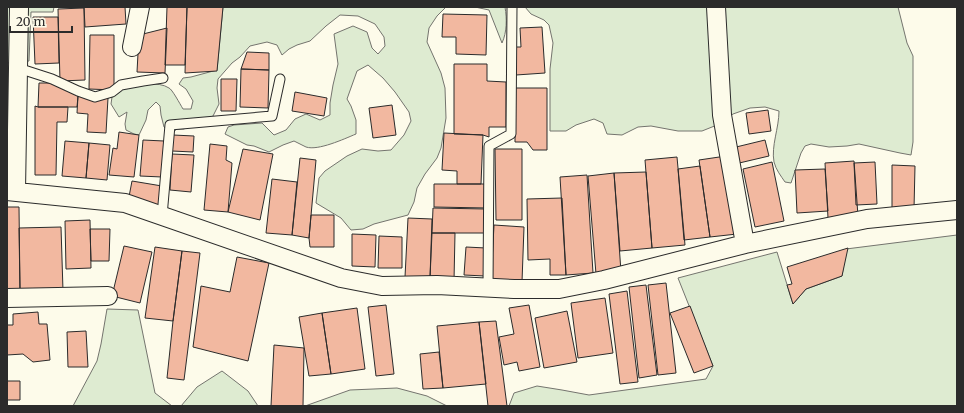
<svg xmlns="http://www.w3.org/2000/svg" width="964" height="413" font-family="Merriweather,serif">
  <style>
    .green { fill: #deebd1; stroke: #74746e }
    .building { fill: #f2b8a0; stroke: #2b2b2b }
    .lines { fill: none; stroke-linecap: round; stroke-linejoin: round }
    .service-casing { stroke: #2b2b2b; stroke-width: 11 }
    .minor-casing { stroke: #2b2b2b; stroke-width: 20 }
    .service { stroke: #fdfbea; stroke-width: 9 }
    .minor { stroke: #fdfbea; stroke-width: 18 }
  </style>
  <rect width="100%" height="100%" fill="#fdfbea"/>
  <!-- green -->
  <path class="green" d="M7 7H54L53 12H31L29 61 7 63Z
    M223 7H466H446L437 16 429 28 427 42 441 73 445 88 446 118 441 148 437 158 425 174 417 188 414 202 408 215 374 224 363 229 351 230 341 218 316 203 319 178 325 171 347 156 362 149 378 151 391 150 404 135 411 121 409 112 395 92 383 78 368 65 357 71 347 99 351 106 356 120V134C344 139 318 151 306 147 302 145 298 143 294 141L283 145 269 152 254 146 247 145 225 134 228 127 234 125 262 123 274 135 286 130 295 119 306 114 320 120 330 115V103L333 85 338 64 334 34 353 26 367 32 372 48 378 54 385 46 384 37 375 24 358 16 340 15 326 26 310 41 297 45 289 49 282 55 277 45 267 42 250 46 240 57 232 63 218 79 217 88 219 104 213 116 204 122 190 125 184 129H177L172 133 164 127 161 115 160 106 156 102 148 110 146 120 139 135 134 134 126 130 125 124 127 112 119 117 111 104 112 97C116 94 120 90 125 88 135 84 159 81 169 88 172 89 180 104 183 109H191L193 101 186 89 179 84 183 78 191 77 217 70Z
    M475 7H505C507 19 507 32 502 43L489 10Z
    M525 7H898L907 43 913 56V142L911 155 900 153 859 144 847 146 829 147 811 144 805 146 801 153 791 183 785 182C781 176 776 170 774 162 771 146 779 128 779 111L765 107 750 108 733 114 717 125 702 131H678L651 126 638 127 622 135 607 134 603 123 594 119 576 125 566 131H550V69L553 43 549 25 544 20 531 14Z
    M957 235V406H509L514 393 537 386 562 390 589 395 706 379 713 366 678 278 777 252 793 304 806 289 842 276 846 249Z
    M107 309 138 310 155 393 172 406H73L97 361 101 344Z
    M222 371 248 391 258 406H181L197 387Z
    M397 388 427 396 447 406H305L350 390Z"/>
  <!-- building -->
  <path class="building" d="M84 7H125L126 24 85 27Z
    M167 7H187L185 65H165Z
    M187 7H223L217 71 185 73Z
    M84 8 85 80 60 81 58 9Z
    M443 14 487 15 486 55 456 54V37H442Z
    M33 17H58L59 63 35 64Z
    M542 27 545 73 516 75 515 47H521L520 28Z
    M167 28 165 73 137 72 139 35Z
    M90 35H114V90L89 89Z
    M247 52 269 53V70L241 69Z
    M454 64H487V81L506 82V127H489V137L483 135 454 134Z
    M241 69 269 70 268 108 240 107Z
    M221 79H237L236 111H221Z
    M39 83H53L78 96 77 107H38Z
    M515 88H547V150H533L527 142H515Z
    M295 92 327 98 324 116 292 111Z
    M78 96 108 98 106 133 87 132 88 114 77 113Z
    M7 98 14 100V135L7 136Z
    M392 105 396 135 373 138 369 108Z
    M35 106 38 107H68L67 122H57L56 175H35Z
    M768 110 771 131 749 134 746 113Z
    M119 132 139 135 134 177 109 175 113 148 117 149Z
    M444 133 483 135 481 184H457V171L442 170Z
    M173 135 194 136 193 152 172 151Z
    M143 140 164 141 162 177 140 176Z
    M765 140 769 156 735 164 732 148Z
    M65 141 89 143 86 178 62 176Z
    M89 143 110 145 107 180 86 178Z
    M210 144 227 146 226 160 232 163 228 212 204 210Z
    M243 149 273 154 260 220 228 212Z
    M495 149H522V220H496Z
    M172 154 194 155 191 192 170 190Z
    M726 156 737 234 710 237 699 160Z
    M677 157 685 245 652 248 645 160Z
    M300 158 316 160 309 238 292 235Z
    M854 161 858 216 828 218 825 163Z
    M772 162 784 221 755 227 743 169Z
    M875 162 877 204 856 205 854 163Z
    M892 165 915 166 914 209H892Z
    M700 166 710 237 684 240 678 169Z
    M825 169 828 211 797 213 795 170Z
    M646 172 652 248 620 251 614 173Z
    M614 173 621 272 596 274 588 176Z
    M587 175 593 273 566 275 560 177Z
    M272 179 297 182 292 235 266 233Z
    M132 181 162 186 158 207 128 202Z
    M434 184H487V208L434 207Z
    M562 198 566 275H550V259L528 260 527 199Z
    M7 207H19L20 290 7 291Z
    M433 208 486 209 485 233H432Z
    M311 215H334V247H310L309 238Z
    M408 218 432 219 430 278 405 277Z
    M90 220 91 268 66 269 65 221Z
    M494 225 524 227 522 282 491 281Z
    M61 227 63 291 20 290 19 228Z
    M90 229H110L109 261H91Z
    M432 233H455L454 281 430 278Z
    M352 234 376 235 375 267 352 266Z
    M379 236 402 237V268H378Z
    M124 246 152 252 140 303 112 296Z
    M155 247 182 251 173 321 145 318Z
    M466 247 486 248 485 276 464 275Z
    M848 248 842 276 806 289 793 304 787 285 792 284 787 267Z
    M182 251 200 253 184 380 167 378 173 321Z
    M237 257 269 263 248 361 193 347 201 286 230 292Z
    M666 283 676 373 658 375 648 285Z
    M646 285 657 375 639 378 629 287Z
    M627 291 638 382 620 384 609 294Z
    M605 298 613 353 578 358 571 303Z
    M386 305 394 374 376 376 368 307Z
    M529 305 540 367 519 371 517 362 504 365 499 337 514 334 509 308Z
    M690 306 713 366 694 373 670 313Z
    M357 308 365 369 331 374 322 313Z
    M567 311 577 362 544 368 535 318Z
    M38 312 39 324H47L50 360 33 362 23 354 7 355V325H13V314Z
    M322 313 331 374 309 376 299 317Z
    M496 321 507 406H488L479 322Z
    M479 322 486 384 443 388 437 326Z
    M86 331 88 367H68L67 332Z
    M274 345 304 348 303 406H271Z
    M439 352 443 388 423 389 420 354Z
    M7 381H20V400H7Z"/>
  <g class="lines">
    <!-- service casing -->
    <g class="service-casing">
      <path id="service" d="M18 68 52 79 78 91 95 97 112 92 121 85 143 81 163 78
        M162 216 170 125 272 116 280 79
        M488 288 489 146 511 134 512 7"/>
    </g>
    <!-- minor casing -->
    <g class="minor-casing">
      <path id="minor" d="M716 7 722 115 745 244
        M132 47 140 7
        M7 191 125 203 341 278 382 286 437 285 514 289H559L604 280 745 244 867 219 957 210
        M16 191 19 7
        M7 298 108 296"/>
    </g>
    <!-- service -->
    <use href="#service" class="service"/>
    <!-- minor -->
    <use href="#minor" class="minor"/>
  </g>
  <!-- border -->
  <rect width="964" height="413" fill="none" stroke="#2b2b2b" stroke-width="16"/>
  <!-- scale -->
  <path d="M10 26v6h62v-6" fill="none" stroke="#2b2b2b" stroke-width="2"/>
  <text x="16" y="26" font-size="12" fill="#2b2b2b" stroke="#fdfbea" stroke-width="3" paint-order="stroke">20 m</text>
</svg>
